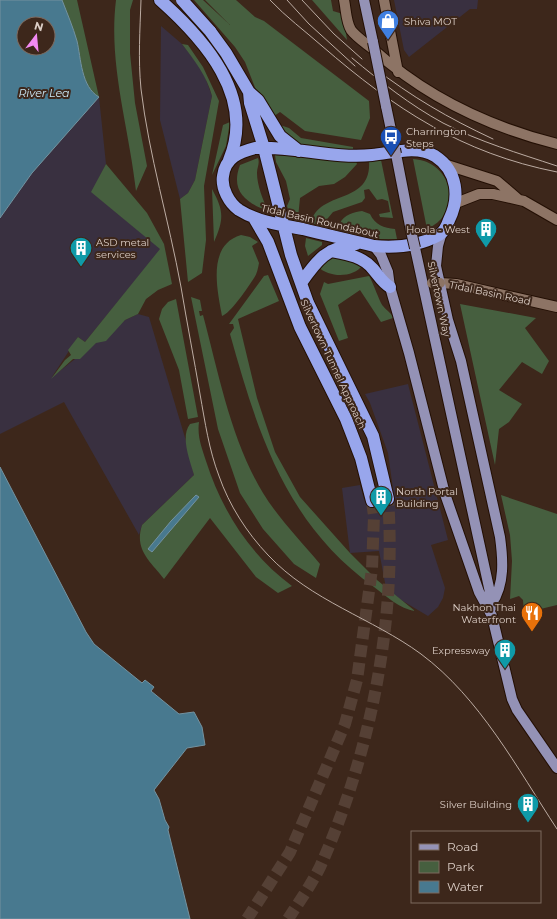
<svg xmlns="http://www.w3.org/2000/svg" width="557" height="919" font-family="Montserrat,sans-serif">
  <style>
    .industrial { fill: #393040 }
    .green { fill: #465f3f }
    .water { fill: #48798f; stroke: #7492a0; fill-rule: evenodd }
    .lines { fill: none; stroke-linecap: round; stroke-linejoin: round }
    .highway-tunnel { stroke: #554035; stroke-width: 12; stroke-dasharray: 12 6; stroke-linecap: butt }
    .secondary-casing { stroke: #230f04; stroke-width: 12 }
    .primary-casing { stroke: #230f04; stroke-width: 12 }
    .highway-casing { stroke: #230f04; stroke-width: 14 }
    .secondary { stroke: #8d7465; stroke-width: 10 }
    .primary { stroke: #9492b6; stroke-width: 10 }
    .highway { stroke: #98a6ec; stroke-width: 12 }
    .tram { stroke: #bcaca3; stroke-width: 1 }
    .secondary-bridge-casing { stroke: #230f04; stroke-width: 12; stroke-linecap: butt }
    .primary-bridge-casing { stroke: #230f04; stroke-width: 12; stroke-linecap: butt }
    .highway-bridge-casing { stroke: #230f04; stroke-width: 14; stroke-linecap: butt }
    .secondary-bridge { stroke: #8d7465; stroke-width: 10 }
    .primary-bridge { stroke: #9492b6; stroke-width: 10 }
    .highway-bridge { stroke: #98a6ec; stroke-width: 12 }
    .labels { text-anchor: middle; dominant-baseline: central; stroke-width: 4; stroke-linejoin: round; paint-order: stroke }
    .poi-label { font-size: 10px; fill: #dccec6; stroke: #3d271b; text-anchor: start }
    .street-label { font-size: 10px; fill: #dccec6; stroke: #3d271b }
    .water-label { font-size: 11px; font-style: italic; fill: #c9e7f5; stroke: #3d271b }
  </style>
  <rect width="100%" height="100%" fill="#3d271b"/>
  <!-- industrial -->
  <path class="industrial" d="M394 0H478L477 9H470L409 57 404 50Z
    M161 26 182 44 198 64 204 74 212 96 195 180 188 193 180 199 160 120Z
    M99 97 106 164 92 192 161 249 85 342 78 337 52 377 125 320 138 314 149 317 186 441 194 475 142 525 139 535 64 402 0 434V218L32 173Z
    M408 384 448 540 431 545 445 588 443 598 438 607 428 616 396 597 386 588 379 551 350 553 342 488 360 485 364 499 368 501 375 500 378 495 392 498 394 496 388 453 370 403 365 394Z"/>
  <!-- green -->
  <path class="green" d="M28 0H77L99 97 32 173 64 105 48 24Z
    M116 0H133L130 10V53L135 103 147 166 136 191C129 127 108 64 116 0Z
    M194 0H203L230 25 205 0H236L255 17 264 21 369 101 370 118 361 140 305 131 280 112 271 118 258 95 245 62 235 47Z
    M312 0H331L333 11 343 14 347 40Z
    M182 44 188 45 203 67 219 101 204 186 206 240 202 273 188 282 180 199 188 193 195 180 212 96C207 76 194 60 182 44Z
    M230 122 226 146 212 175 223 125Z
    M277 124 289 128 301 138 353 147V151L303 146 293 141Z
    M275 155 356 161 357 164 345 177 334 184 319 186 300 198 298 218 290 216 287 206 290 199 286 181 276 162Z
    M258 158C260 164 257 167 257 173 257 185 263 200 268 211 246 203 230 191 240 165Z
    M413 159C452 161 465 212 427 229Z
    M381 160 393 218 380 217 379 214 390 212 388 201 382 199 377 200 369 189 364 190 365 198 362 202 333 212 323 224 319 225 311 223C319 189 372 206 369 161Z
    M106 164 147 213 164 244 172 284 158 290 146 299 138 314 125 320 106 341 96 343 80 359H73L51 379 65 360 71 355 68 350 78 337 85 342 160 249 91 192Z
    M212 189C224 211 224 219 214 242Z
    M362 211 370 214C375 225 384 228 395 229L397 239H380L344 230 340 223C344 215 353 212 362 211Z
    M241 235 250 237 258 242 252 246 259 263C258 268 257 274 254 278 249 286 230 314 222 316 217 289 207 245 241 235Z
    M306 238 322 242V245L308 256 305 246Z
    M341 255 363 265C353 278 330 278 318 267L332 257Z
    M268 275 279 301 238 319 257 398 275 452 300 497 350 553 377 580 415 611C400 609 386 596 374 587 286 524 258 434 230 334L234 328 233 324H229L264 276Z
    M369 276C373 282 380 303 383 306 387 311 391 312 393 318L381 322 360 290 338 305 348 338 339 341 320 294 324 282 328 284Z
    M191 297 200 300 202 311H199L200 316 203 315C219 375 231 440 263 493 279 519 301 541 320 564L316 578 294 564 263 529 240 493 218 429Z
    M176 299 198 417 188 419 179 370 159 319 162 309 168 302Z
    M460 304 536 318 525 328 549 361 542 374 522 362 499 390 522 404 509 422 499 429 495 465Z
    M199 422C197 437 202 448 206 461 222 511 250 555 292 586L278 593 256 577 210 518 164 579C150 561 134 550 142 525L194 475C190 460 180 437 190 424Z
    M501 495 557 514V605L524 613 523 600 519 596 510 599 512 561 510 535Z"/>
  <!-- water -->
  <path class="water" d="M0 0H62C67 13 73 27 77 41 81 58 81 87 99 97L32 173 0 218ZM24 24H48V48H24Z
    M0 467 86 632 94 644 142 683 145 680 154 687 151 691 179 714 194 712 202 727 205 745 187 748 154 790 159 799 165 820 169 827 168 830 190 919H0Z
    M196 495 199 497 152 552 148 549 171 521Z"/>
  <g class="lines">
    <!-- highway-tunnel -->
    <path class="highway-tunnel" d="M247 919 290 852 345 724 357 680 372 569 374 516 372 501
      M288 919C299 902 311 885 320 867 370 756 397 621 388 499"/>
    <!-- secondary casing -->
    <g class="secondary-casing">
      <path id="secondary" d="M344 0C346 9 346 22 351 30 356 37 367 44 374 50 426 97 490 127 557 144
        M384 0 398 72
        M444 164 497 181 518 199
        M456 203 479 194H493L524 201 557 220
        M440 283 456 284 557 307"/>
    </g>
    <!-- primary casing -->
    <g class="primary-casing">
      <path id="primary" d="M364 0 373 42
        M386 106 395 149
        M396 154 411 231
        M442 232 438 246 436 266 448 320 461 361 500 537C503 559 505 584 492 603
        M374 246 381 255 388 272 390 287 409 353 445 494 479 592 492 616 512 699 517 710 557 768
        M415 248 493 606"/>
    </g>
    <!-- highway casing -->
    <g class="highway-casing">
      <path id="highway" d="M160 0C204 39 256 97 229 160
        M210 31 226 53 249 92 258 100 280 136 299 151
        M249 92 250 103 264 148 291 255 308 303 373 436 388 499
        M255 148C294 146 333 159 372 155 393 153 416 145 435 156 458 171 460 198 449 220 447 226 444 232 439 235 419 246 396 248 374 246 350 240 327 235 303 229 281 225 258 222 239 210 229 203 221 188 223 176 225 158 239 152 255 148Z
        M254 218 268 242 300 327 346 419 361 458 372 501
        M331 251C347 254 362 256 373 269 379 276 382 282 390 287
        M301 283C317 260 327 247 356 244"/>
    </g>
    <!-- secondary -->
    <use href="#secondary" class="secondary"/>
    <!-- primary -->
    <use href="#primary" class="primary"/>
    <!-- highway -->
    <use href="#highway" class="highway"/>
    <!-- tram -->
    <path class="tram" d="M141 0C140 30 138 59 141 89 149 156 169 221 181 287 187 323 194 359 200 394 205 422 209 450 219 476 229 505 247 533 268 555 311 601 372 618 421 654 480 698 517 768 557 829
      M270 0C286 17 305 31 322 46 395 109 461 153 557 172
      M287 0 309 24 355 66
      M302 0 334 34 362 59
      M352 58C381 82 410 105 443 123 480 142 518 153 557 166
      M373 67C412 97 448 118 493 139"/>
    <!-- secondary-bridge casing -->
    <g class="secondary-bridge-casing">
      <path id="secondary-bridge" d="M432 283H440"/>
    </g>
    <!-- primary-bridge casing -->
    <g class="primary-bridge-casing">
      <path id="primary-bridge" d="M373 42 386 106
        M395 149 396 154
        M411 231 415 248"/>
    </g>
    <!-- highway-bridge casing -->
    <g class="highway-bridge-casing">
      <path id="highway-bridge" d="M182 0 210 31"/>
    </g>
    <!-- secondary-bridge -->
    <use href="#secondary-bridge" class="secondary-bridge"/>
    <!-- primary-bridge -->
    <use href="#primary-bridge" class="primary-bridge"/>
    <!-- highway-bridge -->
    <use href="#highway-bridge" class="highway-bridge"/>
  </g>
  <!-- icons -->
  <defs>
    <g id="shop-pin" transform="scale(1.15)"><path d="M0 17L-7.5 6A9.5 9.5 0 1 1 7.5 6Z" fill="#3f7fe0" stroke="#3d271b"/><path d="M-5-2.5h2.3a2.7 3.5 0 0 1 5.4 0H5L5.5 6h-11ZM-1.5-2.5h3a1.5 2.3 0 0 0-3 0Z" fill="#fff"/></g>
    <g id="bus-pin" transform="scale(1.15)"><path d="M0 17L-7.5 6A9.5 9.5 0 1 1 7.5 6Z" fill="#1a4fb4" stroke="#3d271b"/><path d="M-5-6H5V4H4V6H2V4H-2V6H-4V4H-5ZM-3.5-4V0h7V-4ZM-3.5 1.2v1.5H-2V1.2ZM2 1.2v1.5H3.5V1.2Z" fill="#fff"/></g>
    <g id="building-pin" transform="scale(1.15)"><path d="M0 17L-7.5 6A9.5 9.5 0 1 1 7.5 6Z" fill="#0f9aa8" stroke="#3d271b"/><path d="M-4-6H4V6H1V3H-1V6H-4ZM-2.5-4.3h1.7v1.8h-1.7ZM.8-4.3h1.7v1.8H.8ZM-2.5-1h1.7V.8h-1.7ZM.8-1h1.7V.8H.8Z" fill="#fff"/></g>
    <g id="restaurant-pin" transform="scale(1.15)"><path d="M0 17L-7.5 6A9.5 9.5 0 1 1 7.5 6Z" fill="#e8710a" stroke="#3d271b"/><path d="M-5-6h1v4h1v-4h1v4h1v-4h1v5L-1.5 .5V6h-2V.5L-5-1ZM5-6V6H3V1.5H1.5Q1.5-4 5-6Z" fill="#fff"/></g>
  </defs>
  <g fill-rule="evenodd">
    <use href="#shop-pin" x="388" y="21"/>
    <use href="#bus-pin" x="391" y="137"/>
    <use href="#building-pin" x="486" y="229"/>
    <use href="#building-pin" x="81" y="248"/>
    <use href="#building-pin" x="381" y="497"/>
    <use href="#restaurant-pin" x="532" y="613"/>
    <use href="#building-pin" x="505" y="650"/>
    <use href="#building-pin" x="528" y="804"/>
  </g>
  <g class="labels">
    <!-- poi labels -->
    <g class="poi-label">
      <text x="404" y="21">Shiva MOT</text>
      <text x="406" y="131">Charrington<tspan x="406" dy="12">Steps</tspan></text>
      <text x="470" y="229" text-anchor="end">Hoola - West</text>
      <text x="96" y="242">ASD metal<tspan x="96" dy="12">services</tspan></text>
      <text x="396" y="491">North Portal<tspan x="396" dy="12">Building</tspan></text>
      <text x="516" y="607" text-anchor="end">Nakhon Thai<tspan x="516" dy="12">Waterfront</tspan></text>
      <text x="490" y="650" text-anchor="end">Expressway</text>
      <text x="512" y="804" text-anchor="end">Silver Building</text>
    </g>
    <!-- street labels -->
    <g class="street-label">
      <text transform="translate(320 221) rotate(13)">Tidal Basin Roundabout</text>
      <text transform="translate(490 293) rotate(12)">Tidal Basin Road</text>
      <text transform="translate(439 299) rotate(78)">Silvertown Way</text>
      <text transform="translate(333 364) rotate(65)">Silvertown Tunnel Approach</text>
    </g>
    <!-- water labels -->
    <g class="water-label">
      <text x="44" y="93">River Lea</text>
    </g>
  </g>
  <!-- legend -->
  <rect x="411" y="831" width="130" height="72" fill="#3d271b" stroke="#7d6a5f"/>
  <rect x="419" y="844" width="20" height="6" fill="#9492b6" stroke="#7d6a5f"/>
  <text x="447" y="851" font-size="12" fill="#dccec6">Road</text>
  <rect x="419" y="861" width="20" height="12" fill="#465f3f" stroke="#7d6a5f"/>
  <text x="447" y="871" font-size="12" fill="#dccec6">Park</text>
  <rect x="419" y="881" width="20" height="12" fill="#48798f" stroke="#7d6a5f"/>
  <text x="447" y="891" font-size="12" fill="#dccec6">Water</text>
  <!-- north arrow -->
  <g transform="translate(36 36) rotate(16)"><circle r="19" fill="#3d271b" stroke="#7d6a5f"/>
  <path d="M0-3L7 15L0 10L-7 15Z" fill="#f28af3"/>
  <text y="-6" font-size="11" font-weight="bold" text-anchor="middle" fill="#dccec6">N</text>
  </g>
</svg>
